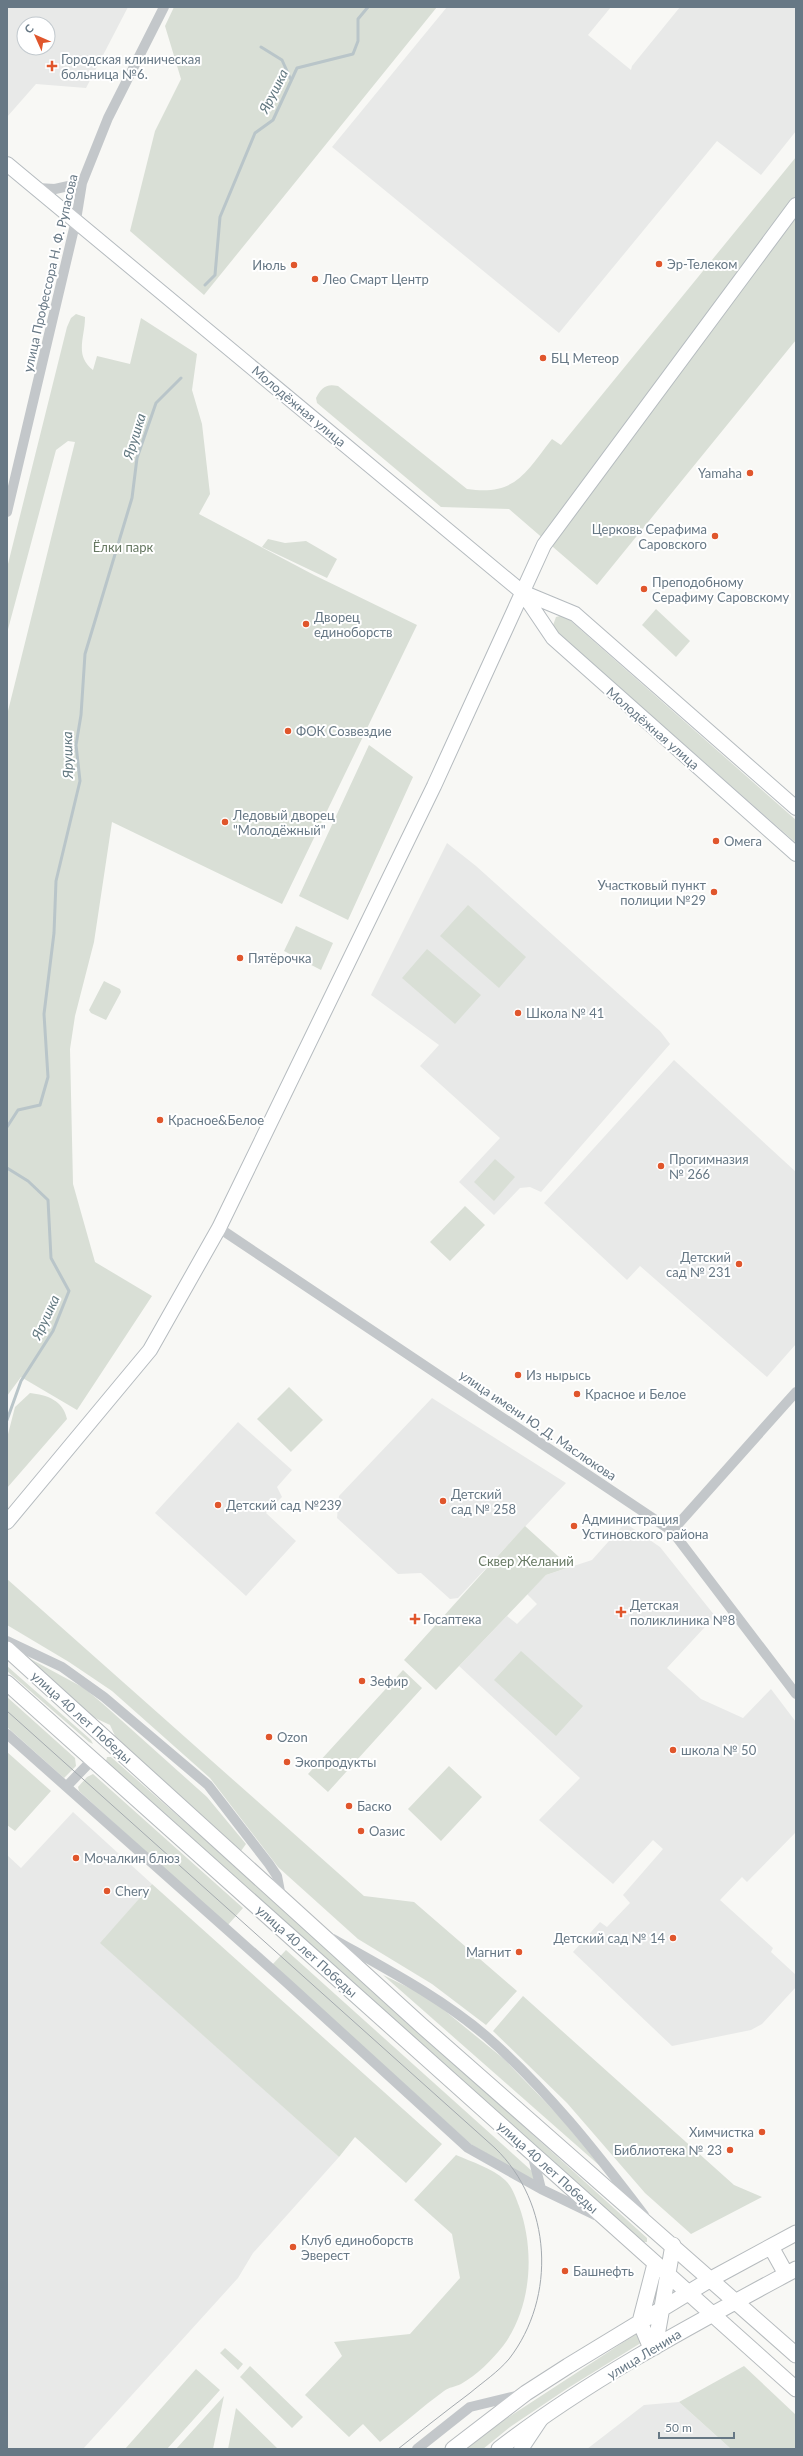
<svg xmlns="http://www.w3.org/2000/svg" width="803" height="2456" font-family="Lato,sans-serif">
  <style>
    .built { fill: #e8e9e8; fill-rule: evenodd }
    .green { fill: #d9dfd6 }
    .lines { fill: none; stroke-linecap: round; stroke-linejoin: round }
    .stream { stroke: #b9c5c9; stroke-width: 3 }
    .secondary-casing { stroke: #b5bbbf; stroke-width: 16 }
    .primary-casing { stroke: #b6bbbe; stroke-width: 17 }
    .street { stroke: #c3c7ca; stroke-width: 10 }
    .secondary { stroke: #fff; stroke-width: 14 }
    .primary { stroke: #fff; stroke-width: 15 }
    .tram { stroke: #a4aaaf; stroke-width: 1 }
    .poi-dot { fill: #e0562c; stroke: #fff; stroke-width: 1.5 }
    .labels { text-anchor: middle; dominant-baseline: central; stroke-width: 4; stroke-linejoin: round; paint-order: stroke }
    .poi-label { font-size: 13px; fill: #677885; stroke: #fff; text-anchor: start }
    .street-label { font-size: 13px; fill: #677885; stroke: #fff }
    .park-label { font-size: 13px; fill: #667862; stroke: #fff }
    .water-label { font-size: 14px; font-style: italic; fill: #637981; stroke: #fff }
  </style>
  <rect width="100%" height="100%" fill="#f8f8f5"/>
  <!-- built -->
  <path class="built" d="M7 7H128L86 88 36 84 7 117ZM24 24H48V48H24Z
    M447 7H611L588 35 631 70 632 66 680 7H796V131L761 175 717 141 559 333 332 147Z
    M447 843 476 866 660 1031 670 1044 541 1192 530 1187 520 1188 494 1215 459 1182 500 1138 420 1066 439 1045 371 995Z
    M674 1060 796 1172V1344L767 1377 640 1266 627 1280 544 1203Z
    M432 1398 566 1483 458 1598 450 1599 421 1573 398 1574 337 1518 339 1496Z
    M238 1422 292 1470 277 1487 282 1497 266 1513 296 1541 246 1596 155 1513Z
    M625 1523 660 1547 715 1616 667 1668 701 1699 743 1718 771 1689 796 1722V1832L747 1882 742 1877 720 1900 773 1948 771 1952 796 1975V1987L762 2024 751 2030 672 2046 573 1952 600 1922 607 1927 630 1903 623 1895 663 1849 653 1840 613 1884 539 1820 580 1778 459 1666 507 1616 517 1624 537 1604 527 1594 546 1575 592 1560Z
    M73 1812 152 1884 101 1943 339 2157 253 2253 238 2278 83 2449H7V1855L21 1868Z
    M679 2402 731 2449H587L644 2405Z"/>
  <!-- green -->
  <path class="green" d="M174 7H437L204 295 130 231 155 131 181 79 165 26Z
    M796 157V340L597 585 509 509 441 507 317 403 316 398C321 388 326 383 338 386L467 489C516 496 525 473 552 439L561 445Z
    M76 314 85 317C85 338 74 355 93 370L97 356 130 364 141 318 197 354 192 390 202 424 210 494 199 514 314 575 417 625 282 904 112 822 94 942 75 1016 70 1049 73 1184 95 1262 152 1296 77 1410 21 1377 7 1396V715L75 442 68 441 56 450 7 633V568L67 327 71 318Z
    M268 539 285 543 306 541 337 559 327 578 262 547Z
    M656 609 690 641 676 657 642 625Z
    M564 615 796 820V843L552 628 556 617Z
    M369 745 413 777 348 920 299 896Z
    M468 905 526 957 499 988 440 936Z
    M296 926 333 943 321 970 284 951Z
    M427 949 481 995 455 1024 402 978Z
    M104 981 120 989 121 992 106 1020 91 1013 89 1010Z
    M495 1159 515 1177 494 1201 474 1182Z
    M465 1206 485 1225 450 1261 430 1242Z
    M289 1387 323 1420 291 1452 257 1419Z
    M30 1393C47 1395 63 1400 67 1419L7 1488V1438L15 1407Z
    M525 1526 570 1567 546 1575 436 1690 404 1660Z
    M7 1579 364 1896 414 1902 517 1991 486 2025 432 1984 358 1939 278 1867 210 1778 112 1691 69 1662 7 1625Z
    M521 1651 583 1706 556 1736 494 1680Z
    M25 1656 84 1688 102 1703 207 1797 246 1844 241 1851 116 1738 110 1725 93 1717Z
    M7 1666 91 1740 93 1744 89 1742 7 1671Z
    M403 1670 422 1688 328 1792 308 1774Z
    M7 1697 75 1758 76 1766 64 1778 7 1727Z
    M7 1752 51 1791 15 1831 7 1825Z
    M107 1757H111L268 1895 647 2238V2242H643L106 1761Z
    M449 1766 482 1797 441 1841 408 1809Z
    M93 1774 243 1908 227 1926 79 1791 78 1787 87 1777Z
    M152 1884 442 2144 406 2183 355 2137 339 2157 100 1943Z
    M286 1950 533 2172 535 2181 472 2145 272 1965Z
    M383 1975 428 1997 504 2059 560 2117 600 2166Z
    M523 1996 734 2185 762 2197 691 2234 645 2193 567 2103 493 2031Z
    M456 2155C472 2162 492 2168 505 2180 512 2186 516 2198 519 2206 535 2250 532 2307 503 2346 492 2360 477 2375 461 2384 455 2387 449 2387 444 2391 422 2407 402 2425 380 2442L363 2424 349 2437 305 2395 342 2356 334 2342 410 2334 460 2278 452 2234 414 2200Z
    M639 2332 644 2341 568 2388 510 2427 483 2449H466L504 2420Z
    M225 2348 243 2364 238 2370 220 2353Z
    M250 2366 303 2417 292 2428 240 2377Z
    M744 2366 796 2415V2449H731L679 2402Z
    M196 2369 220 2390 167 2449H125Z
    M224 2396 213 2449H176Z
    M236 2408 278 2449H228Z"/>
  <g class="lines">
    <!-- stream -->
    <path class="stream" d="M261 47 282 60 291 80
      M205 285 215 275 220 217 255 133 273 120 297 68 353 54 358 41V19L368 7
      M7 1127 18 1110 40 1105 48 1077 44 1014 54 933 56 881 80 781 76 745 81 715 85 654 132 498 137 458 156 403 181 378
      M7 1168 28 1181 48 1200 51 1258 69 1291 53 1331 21 1381 7 1420"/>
    <!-- secondary casing -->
    <g class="secondary-casing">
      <path id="secondary" d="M7 164 522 592 553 638 796 854
        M522 592 575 614 796 808
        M7 1522 150 1350 219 1228 434 786 544 545 796 205
        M521 2449 541 2419"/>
    </g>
    <!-- primary casing -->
    <g class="primary-casing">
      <path id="primary" d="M7 1649 421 2025 796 2355
        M7 1683 796 2389
        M771 2247 786 2274
        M655 2347 673 2245
        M651 2348 640 2322 655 2264
        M453 2449 526 2393 568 2366 711 2279 796 2233
        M499 2449C591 2378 694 2324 796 2269"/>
    </g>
    <!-- street -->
    <path class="street" d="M37 188 55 189 82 183
      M7 512 76 220 82 183 108 118 164 7
      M219 1228 672 1531 796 1694
      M672 1531 796 1392
      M7 1641 62 1667 104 1697 208 1785 269 1864 277 1876 281 1897
      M7 1734 286 1982 468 2148 541 2189 595 2215
      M67 1786 93 1759
      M333 1939C386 1969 440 1997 486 2036 546 2088 596 2152 644 2215
      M532 2153 541 2189
      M417 2449 470 2407 520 2395"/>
    <!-- secondary -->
    <use href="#secondary" class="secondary"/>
    <!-- primary -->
    <use href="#primary" class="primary"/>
    <!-- tram -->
    <path class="tram" d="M7 1711 495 2148C552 2203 557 2297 509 2359 498 2372 483 2382 470 2393 446 2411 422 2430 398 2449"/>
  </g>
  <!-- markers -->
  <g class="poi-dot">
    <path d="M50 60h4v4h4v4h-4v4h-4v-4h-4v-4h4z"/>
    <circle cx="659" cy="264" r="4"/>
    <circle cx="294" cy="265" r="4"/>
    <circle cx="315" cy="279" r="4"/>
    <circle cx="543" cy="358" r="4"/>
    <circle cx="750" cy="473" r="4"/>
    <circle cx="715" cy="536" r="4"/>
    <circle cx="644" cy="589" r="4"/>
    <circle cx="306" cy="624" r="4"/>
    <circle cx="288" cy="731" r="4"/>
    <circle cx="225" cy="822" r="4"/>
    <circle cx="716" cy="841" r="4"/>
    <circle cx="714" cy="892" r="4"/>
    <circle cx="240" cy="958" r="4"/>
    <circle cx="518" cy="1013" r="4"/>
    <circle cx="160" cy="1120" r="4"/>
    <circle cx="661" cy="1166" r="4"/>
    <circle cx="739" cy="1264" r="4"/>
    <circle cx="518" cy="1375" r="4"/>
    <circle cx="577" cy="1394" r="4"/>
    <circle cx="443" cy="1501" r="4"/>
    <circle cx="218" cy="1505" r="4"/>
    <circle cx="574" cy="1526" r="4"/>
    <path d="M619 1606h4v4h4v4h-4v4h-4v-4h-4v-4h4z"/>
    <path d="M413 1613h4v4h4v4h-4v4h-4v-4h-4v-4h4z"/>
    <circle cx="362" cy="1681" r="4"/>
    <circle cx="269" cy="1737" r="4"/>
    <circle cx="673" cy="1750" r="4"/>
    <circle cx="287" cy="1762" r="4"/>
    <circle cx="349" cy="1806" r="4"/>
    <circle cx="361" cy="1831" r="4"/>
    <circle cx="76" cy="1858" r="4"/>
    <circle cx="107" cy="1891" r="4"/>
    <circle cx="673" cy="1938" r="4"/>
    <circle cx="519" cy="1952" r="4"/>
    <circle cx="762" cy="2132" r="4"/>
    <circle cx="730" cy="2150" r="4"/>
    <circle cx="293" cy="2247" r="4"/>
    <circle cx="565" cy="2271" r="4"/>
  </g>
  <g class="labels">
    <!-- poi labels -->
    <g class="poi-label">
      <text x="61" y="59">Городская клиническая<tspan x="61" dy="15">больница №6.</tspan></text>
      <text x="667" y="264">Эр-Телеком</text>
      <text x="286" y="265" text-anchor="end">Июль</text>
      <text x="323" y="279">Лео Смарт Центр</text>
      <text x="551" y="358">БЦ Метеор</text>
      <text x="742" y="473" text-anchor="end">Yamaha</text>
      <text x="707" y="529" text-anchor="end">Церковь Серафима<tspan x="707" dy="15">Саровского</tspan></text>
      <text x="652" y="582">Преподобному<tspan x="652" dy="15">Серафиму Саровскому</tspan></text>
      <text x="314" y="617">Дворец<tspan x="314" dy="15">единоборств</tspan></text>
      <text x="296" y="731">ФОК Созвездие</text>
      <text x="233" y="815">Ледовый дворец<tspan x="233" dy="15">"Молодёжный"</tspan></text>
      <text x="724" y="841">Омега</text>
      <text x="706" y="885" text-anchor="end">Участковый пункт<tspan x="706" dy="15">полиции №29</tspan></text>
      <text x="248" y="958">Пятёрочка</text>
      <text x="526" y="1013">Школа № 41</text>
      <text x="168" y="1120">Красное&amp;Белое</text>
      <text x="669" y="1159">Прогимназия<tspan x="669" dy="15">№ 266</tspan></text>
      <text x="731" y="1257" text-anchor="end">Детский<tspan x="731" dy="15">сад № 231</tspan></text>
      <text x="526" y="1375">Из нырысь</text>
      <text x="585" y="1394">Красное и Белое</text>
      <text x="451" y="1494">Детский<tspan x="451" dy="15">сад № 258</tspan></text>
      <text x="226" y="1505">Детский сад №239</text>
      <text x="582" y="1519">Администрация<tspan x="582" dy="15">Устиновского района</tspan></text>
      <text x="630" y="1605">Детская<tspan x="630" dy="15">поликлиника №8</tspan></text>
      <text x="423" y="1619">Госаптека</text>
      <text x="370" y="1681">Зефир</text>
      <text x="277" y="1737">Ozon</text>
      <text x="681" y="1750">школа № 50</text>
      <text x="295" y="1762">Экопродукты</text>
      <text x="357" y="1806">Баско</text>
      <text x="369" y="1831">Оазис</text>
      <text x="84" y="1858">Мочалкин блюз</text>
      <text x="115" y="1891">Chery</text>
      <text x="665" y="1938" text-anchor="end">Детский сад № 14</text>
      <text x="511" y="1952" text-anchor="end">Магнит</text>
      <text x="754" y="2132" text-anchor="end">Химчистка</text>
      <text x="722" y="2150" text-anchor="end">Библиотека № 23</text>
      <text x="301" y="2240">Клуб единоборств<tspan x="301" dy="15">Эверест</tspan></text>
      <text x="573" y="2271">Башнефть</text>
    </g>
    <!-- street labels -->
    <g class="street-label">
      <text transform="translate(50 273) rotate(-77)">улица Профессора Н. Ф. Рупасова</text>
      <text transform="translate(299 406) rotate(40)">Молодёжная улица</text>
      <text transform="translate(653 728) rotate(41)">Молодёжная улица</text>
      <text transform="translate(538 1425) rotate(34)">улица имени Ю. Д. Маслюкова</text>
      <text transform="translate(82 1717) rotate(42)">улица 40 лет Победы</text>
      <text transform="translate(307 1951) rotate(42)">улица 40 лет Победы</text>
      <text transform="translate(548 2167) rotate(42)">улица 40 лет Победы</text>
      <text transform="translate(644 2354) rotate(-31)">улица Ленина</text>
    </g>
    <!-- park labels -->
    <g class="park-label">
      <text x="123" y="547">Ёлки парк</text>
      <text x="526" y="1561">Сквер Желаний</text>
    </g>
    <!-- water labels -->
    <g class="water-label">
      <text transform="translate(273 91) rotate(-63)">Ярушка</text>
      <text transform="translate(134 436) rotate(-73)">Ярушка</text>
      <text transform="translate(67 755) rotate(-91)">Ярушка</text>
      <text transform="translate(45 1317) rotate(-65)">Ярушка</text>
    </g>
  </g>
  <!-- border -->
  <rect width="803" height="2456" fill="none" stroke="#677885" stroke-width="16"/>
  <!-- north arrow -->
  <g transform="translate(36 36) rotate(315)"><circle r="19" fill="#ffffff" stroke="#c2c9ce"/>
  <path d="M0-3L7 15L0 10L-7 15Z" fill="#e0562c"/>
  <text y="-6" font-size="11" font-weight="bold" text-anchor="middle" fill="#677885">С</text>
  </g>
  <!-- scale -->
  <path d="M659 2432v6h75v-6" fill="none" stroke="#677885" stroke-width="2"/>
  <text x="665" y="2432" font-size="12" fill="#677885" stroke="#ffffff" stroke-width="3" paint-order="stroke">50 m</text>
</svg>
